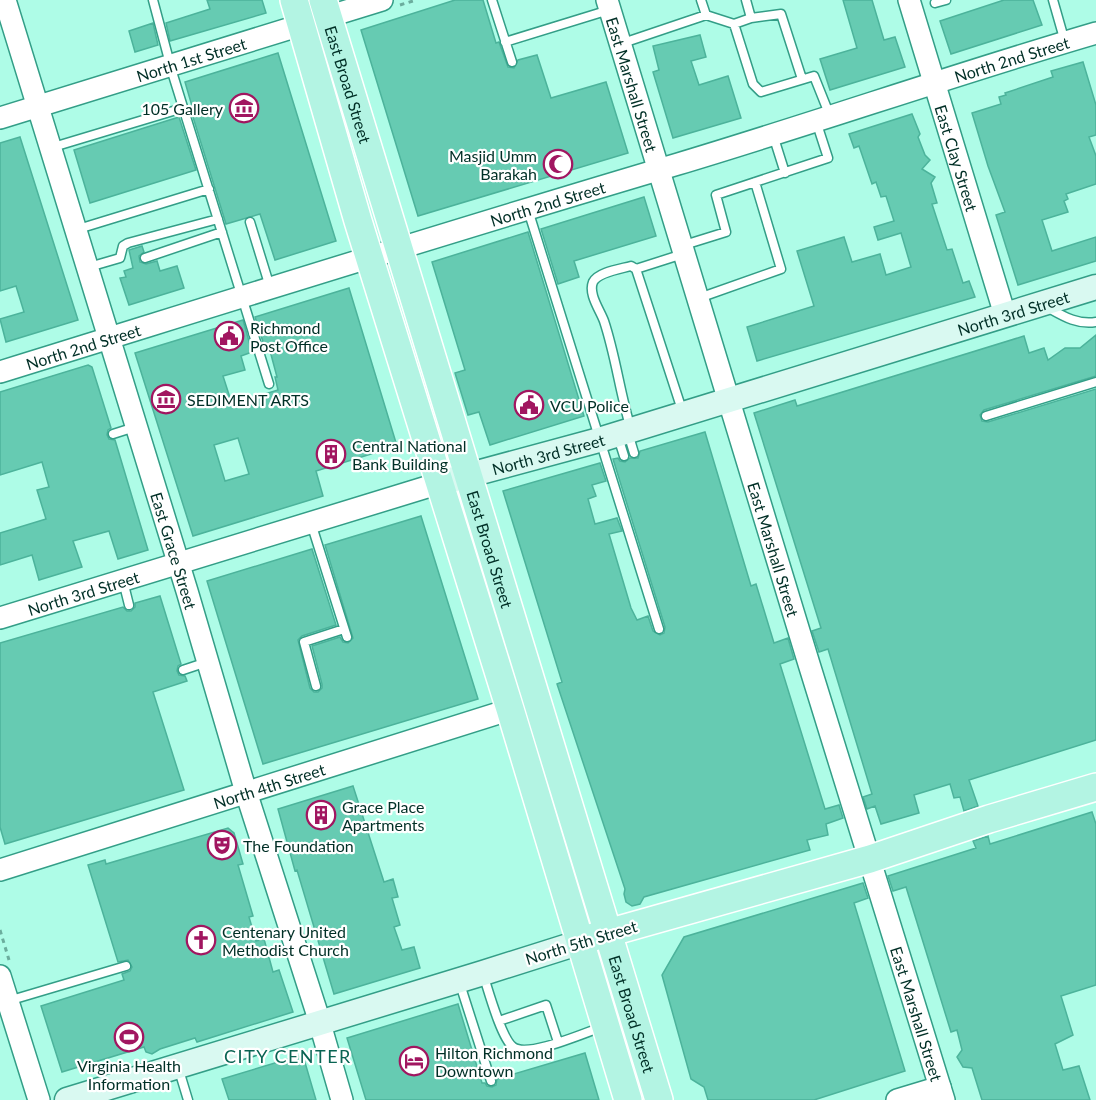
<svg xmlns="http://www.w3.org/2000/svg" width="1096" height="1100" font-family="Lato,sans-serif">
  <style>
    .building { fill: #66cbb2; stroke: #4cb39b; stroke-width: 1.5; fill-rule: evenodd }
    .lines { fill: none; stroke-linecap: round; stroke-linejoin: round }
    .service-casing { stroke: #339e87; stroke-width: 11 }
    .tertiary-casing { stroke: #339e87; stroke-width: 24 }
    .secondary-casing { stroke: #339e87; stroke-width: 27 }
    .primary-casing { stroke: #fff; stroke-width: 30 }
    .path { stroke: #6bad9d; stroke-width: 3; stroke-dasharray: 4.5 4.5; stroke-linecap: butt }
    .service { stroke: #fff; stroke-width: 8 }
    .tertiary { stroke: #fff; stroke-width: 21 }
    .secondary { stroke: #d9f9f1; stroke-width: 24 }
    .primary { stroke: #b3f4e3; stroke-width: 27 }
    .labels { text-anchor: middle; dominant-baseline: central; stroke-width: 4.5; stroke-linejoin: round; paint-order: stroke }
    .street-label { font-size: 16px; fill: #002f26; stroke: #fff }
    .poi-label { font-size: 16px; fill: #002f26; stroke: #fff; text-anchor: start }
    .neighbourhood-label { font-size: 18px; letter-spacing: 1.5px; fill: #096453; stroke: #fff }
  </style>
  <rect width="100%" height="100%" fill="#aefce7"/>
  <!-- building -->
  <path class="building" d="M207 0H262L266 13 170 41 166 23 210 9Z
    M455 0H483L496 43 499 42 508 67 514 68 518 60 537 55 551 98 606 82 628 153 418 216 361 30Z
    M843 0H872L884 40 895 37 905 67 830 90 820 59 857 48Z
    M1004 0H1033L1042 25 951 54 940 21Z
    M153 23 158 45 135 52 129 31Z
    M700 35 706 57 691 61 699 85 728 76 741 118 673 138 653 72 659 70 653 46Z
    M278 53 336 241 275 260 260 214 226 224 192 114 194 113 185 82Z
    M1083 62 1096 105V135L1089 137 1096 156V184L1066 194 1068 199 1064 201 1068 212 1042 220 1052 251 1096 237V261L1018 285 996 215 1005 212 988 166 972 113 1001 104 999 97 1006 95 1005 93 1053 77 1051 71Z
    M912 114 920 134 918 137 925 155 930 160 922 169 935 177 931 183 937 203 932 204 947 250 952 249 963 283 969 281 975 297 757 361 747 327 814 306 797 251 844 237 852 262 880 254 886 275 911 267 901 233 878 240 874 227 894 221 886 196 881 197 876 182 872 184 859 146 854 148 849 134Z
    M179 117 196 170 90 203 74 150Z
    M20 137 78 320 6 342 0 319 24 312 16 286 0 291V143Z
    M644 197 656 236 574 261 579 277 558 284 541 229Z
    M528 232 584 416 490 445 479 412 468 415 455 373 465 370 432 262Z
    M142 246 144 252 139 256 140 262 146 264 157 261 160 271 177 266 184 288 129 305 120 278 126 277 124 271 133 268 129 250Z
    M349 288 397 446 316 471 323 496 193 536 135 353 243 320 252 352 241 356 245 370 223 376 232 404 278 390 275 377H277L269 347 265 348 255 317ZM238 438 249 474 225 481 214 445Z
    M1096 335V376L984 410 980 415 982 421 988 422 1096 389V740L969 780 978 806 964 811 960 797 954 798 950 784 914 795 919 813 881 824 875 806 867 809 863 797 872 794 828 649 819 652 812 631 821 628 754 413 795 400 797 406 1024 336 1029 353 1044 348 1048 360 1065 348H1080Z
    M88 365 92 367 111 428 108 430 107 435 109 439 115 440 148 550 118 559 109 531 73 541 82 567 39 580 32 555 0 565V533L46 519 37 490 49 487 42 462 0 475V392Z
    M705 432 751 586 756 584 774 643 788 638 794 659 780 664 825 809 839 805 843 818 826 824 828 835 807 840 810 850 644 897 640 904 632 906 626 902 624 894 625 889 557 684 562 682 503 491 600 463 606 481 592 485 596 496 588 499 595 524 617 518 622 531 609 534 631 608 637 620 648 616 653 631 660 635 664 633 665 627 613 459 618 458 620 461 625 462 630 458H638L640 451Z
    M421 516 478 699 263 764 207 581 312 549 336 625 302 636 298 640 310 688 314 692H318L322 688V684L312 646 340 637 343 642 348 643 353 638 325 545Z
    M160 596 181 664 178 666 177 671 179 675 185 676 187 681 153 692 184 790 5 844 0 827V643L123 607 127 611H131L135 607V603Z
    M353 786 384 882 393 879 398 897 392 898 400 925 394 927 402 950 414 947 420 968 334 994 297 870 295 871 278 809Z
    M1092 812 1096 824V985L1061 996 1073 1035 1055 1044 1063 1070 1079 1066 1090 1100H982L972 1068 963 1067 957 1057 962 1050 957 1030 951 1032 906 887 893 891 888 876 976 848 973 841 988 836 990 844Z
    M228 828 234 833 243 864 238 865 253 916 249 917 256 941 264 939 273 972 279 970 293 1012 197 1042 195 1038 160 1049 152 1054 146 1052 144 1047 62 1072 41 1006 124 980 122 974 130 971 132 967 128 960 118 962 88 865 105 860 106 864Z
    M863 883 868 898 854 903 905 1071 814 1100H708L704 1087 691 1079 662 975 684 937Z
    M458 1004 482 1083H485L487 1086 492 1087 496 1085 497 1079 585 1053 599 1100H366L347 1038Z
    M298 1056 304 1059 316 1100H229L222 1079Z"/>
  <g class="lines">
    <!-- service casing -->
    <g class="service-casing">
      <path id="service" d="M153 0 173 75 269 384
        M492 0 512 62
        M701 0 706 15
        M746 0 751 18 781 14 802 79
        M1053 0 1065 42
        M935 3 946 0
        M734 24 751 18
        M505 42 609 10
        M620 44 706 15 734 24 753 84 761 92 814 76 830 116
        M773 135 785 173
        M50 148 183 108
        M528 210 659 629
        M250 222 270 287
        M75 230 209 189
        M681 246 726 232 716 195 828 158 816 121
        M145 258 222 232
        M89 267 120 258 123 246 128 243 218 219
        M636 269 683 254
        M699 298 781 269 755 182
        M1047 307C1063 316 1077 325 1096 322
        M986 416 1096 382
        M631 429C620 394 616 357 604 321 600 310 588 294 593 282 598 272 620 269 631 266L636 269 683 413
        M628 433 634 453
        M113 434 135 427
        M618 437 624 456
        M311 523 347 637
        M123 581 129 605
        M183 670 207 662
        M316 686 304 642 344 629
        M483 974C488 989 501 1038 513 1047 528 1058 584 1033 602 1027
        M459 981 491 1081
        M8 1001 126 966
        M499 1021 546 1005 558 1042
        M178 1067 188 1100"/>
    </g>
    <!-- tertiary casing -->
    <g class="tertiary-casing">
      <g id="tertiary">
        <path id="s1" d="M5 0 187 591 246 792 316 1010 342 1100"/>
        <path id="s2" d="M607 0 809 664 944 1100"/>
        <path id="s3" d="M909 0 1005 315"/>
        <path id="s4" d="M0 118 382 0"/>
        <path id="s5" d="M0 372C226 302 451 231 678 164 818 122 956 74 1096 33"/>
        <path id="s6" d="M0 618 440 483"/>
        <path id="s7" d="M0 870 537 701"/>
        <path d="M0 976 39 1100"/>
        <path d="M897 1100 940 1087"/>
      </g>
    </g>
    <!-- secondary casing -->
    <g class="secondary-casing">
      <g id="secondary">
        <path id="s8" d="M440 483 599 440 1096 287"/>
        <path d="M67 1100 483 973 581 942"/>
      </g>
    </g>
    <!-- primary casing -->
    <g class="primary-casing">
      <g id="primary">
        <path d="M294 0 358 221 510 709 628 1100"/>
        <path id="s9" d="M323 0 659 1100"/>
        <path d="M590 938 870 859 989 819 1096 787"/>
      </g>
    </g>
    <!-- path -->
    <path class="path" d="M400 5 416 0
      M0 930 9 960"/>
    <!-- service -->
    <use href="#service" class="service"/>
    <!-- tertiary -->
    <use href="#tertiary" class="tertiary"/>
    <!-- secondary -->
    <use href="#secondary" class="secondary"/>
    <!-- primary -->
    <use href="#primary" class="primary"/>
  </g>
  <!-- icons -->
  <defs>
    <g id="museum-ring" transform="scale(1.5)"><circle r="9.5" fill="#fff" stroke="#a11660" stroke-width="1.5"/><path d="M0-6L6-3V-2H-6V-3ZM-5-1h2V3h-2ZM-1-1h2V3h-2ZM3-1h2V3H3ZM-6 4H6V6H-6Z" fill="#a11660"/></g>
    <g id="mosque-ring" transform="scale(1.5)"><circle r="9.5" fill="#fff" stroke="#a11660" stroke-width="1.5"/><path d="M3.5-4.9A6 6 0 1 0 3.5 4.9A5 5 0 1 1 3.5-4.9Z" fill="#a11660"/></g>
    <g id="civic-ring" transform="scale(1.5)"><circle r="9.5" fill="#fff" stroke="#a11660" stroke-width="1.5"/><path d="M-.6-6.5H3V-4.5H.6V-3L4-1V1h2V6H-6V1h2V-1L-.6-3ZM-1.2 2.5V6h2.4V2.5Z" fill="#a11660"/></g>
    <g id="building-ring" transform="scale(1.5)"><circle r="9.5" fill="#fff" stroke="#a11660" stroke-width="1.5"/><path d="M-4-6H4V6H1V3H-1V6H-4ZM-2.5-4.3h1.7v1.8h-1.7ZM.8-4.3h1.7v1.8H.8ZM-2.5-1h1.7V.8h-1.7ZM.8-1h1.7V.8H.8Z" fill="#a11660"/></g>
    <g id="theatre-ring" transform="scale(1.5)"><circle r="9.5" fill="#fff" stroke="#a11660" stroke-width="1.5"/><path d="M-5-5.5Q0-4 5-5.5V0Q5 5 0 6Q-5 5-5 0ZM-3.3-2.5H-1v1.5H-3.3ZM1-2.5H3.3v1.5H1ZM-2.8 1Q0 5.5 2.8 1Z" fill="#a11660"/></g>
    <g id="church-ring" transform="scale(1.5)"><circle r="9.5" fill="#fff" stroke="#a11660" stroke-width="1.5"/><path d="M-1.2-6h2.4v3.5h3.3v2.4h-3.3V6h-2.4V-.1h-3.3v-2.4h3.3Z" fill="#a11660"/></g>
    <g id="stadium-ring" transform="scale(1.5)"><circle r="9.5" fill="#fff" stroke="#a11660" stroke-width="1.5"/><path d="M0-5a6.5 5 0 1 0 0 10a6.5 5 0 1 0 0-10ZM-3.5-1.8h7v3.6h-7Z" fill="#a11660"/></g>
    <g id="hotel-ring" transform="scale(1.5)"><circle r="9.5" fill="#fff" stroke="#a11660" stroke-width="1.5"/><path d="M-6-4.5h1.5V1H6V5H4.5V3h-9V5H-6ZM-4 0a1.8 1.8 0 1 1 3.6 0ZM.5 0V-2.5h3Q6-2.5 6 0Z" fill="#a11660"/></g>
  </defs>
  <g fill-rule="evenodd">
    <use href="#museum-ring" x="244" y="108"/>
    <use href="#mosque-ring" x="558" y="164"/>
    <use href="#civic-ring" x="229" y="336"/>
    <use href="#museum-ring" x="166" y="399"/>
    <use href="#civic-ring" x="529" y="405"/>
    <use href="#building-ring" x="331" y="454"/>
    <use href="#building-ring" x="321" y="815"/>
    <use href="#theatre-ring" x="222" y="845"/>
    <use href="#church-ring" x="201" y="940"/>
    <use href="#stadium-ring" x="129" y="1037"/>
    <use href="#hotel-ring" x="414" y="1061"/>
  </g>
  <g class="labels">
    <!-- street labels -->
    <g class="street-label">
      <text stroke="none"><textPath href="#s5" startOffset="1059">North 2nd Street</textPath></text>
      <text stroke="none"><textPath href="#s4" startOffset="200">North 1st Street</textPath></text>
      <text stroke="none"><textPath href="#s9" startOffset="88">East Broad Street</textPath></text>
      <text stroke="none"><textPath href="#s2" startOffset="88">East Marshall Street</textPath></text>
      <text stroke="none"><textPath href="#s3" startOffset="165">East Clay Street</textPath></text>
      <text stroke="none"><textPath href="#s5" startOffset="573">North 2nd Street</textPath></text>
      <text stroke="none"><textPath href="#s8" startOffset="598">North 3rd Street</textPath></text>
      <text stroke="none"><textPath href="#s5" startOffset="87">North 2nd Street</textPath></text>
      <text stroke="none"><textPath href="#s8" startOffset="112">North 3rd Street</textPath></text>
      <text stroke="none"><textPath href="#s1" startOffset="576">East Grace Street</textPath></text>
      <text stroke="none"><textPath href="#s9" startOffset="574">East Broad Street</textPath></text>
      <text stroke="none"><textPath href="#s2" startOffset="574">East Marshall Street</textPath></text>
      <text stroke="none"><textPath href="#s6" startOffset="87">North 3rd Street</textPath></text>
      <text stroke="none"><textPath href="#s7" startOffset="282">North 4th Street</textPath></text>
      <text transform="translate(581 942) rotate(-17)">North 5th Street</text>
      <text stroke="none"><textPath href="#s9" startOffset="1060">East Broad Street</textPath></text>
      <text stroke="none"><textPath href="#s2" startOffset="1060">East Marshall Street</textPath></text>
    </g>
    <!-- poi labels -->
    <g class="poi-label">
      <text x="223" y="108" text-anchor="end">105 Gallery</text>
      <text x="537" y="155" text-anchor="end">Masjid Umm<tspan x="537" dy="18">Barakah</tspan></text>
      <text x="250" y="327">Richmond<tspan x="250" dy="18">Post Office</tspan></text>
      <text x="187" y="399">SEDIMENT ARTS</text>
      <text x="550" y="405">VCU Police</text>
      <text x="352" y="445">Central National<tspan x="352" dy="18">Bank Building</tspan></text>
      <text x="342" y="806">Grace Place<tspan x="342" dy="18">Apartments</tspan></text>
      <text x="243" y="845">The Foundation</text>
      <text x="222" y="931">Centenary United<tspan x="222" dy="18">Methodist Church</tspan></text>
      <text x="435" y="1052">Hilton Richmond<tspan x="435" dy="18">Downtown</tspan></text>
      <text x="129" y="1065" text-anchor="middle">Virginia Health<tspan x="129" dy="18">Information</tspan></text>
    </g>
    <!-- neighbourhood labels -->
    <g class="neighbourhood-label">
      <text x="288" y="1056">CITY CENTER</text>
    </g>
  </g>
</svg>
